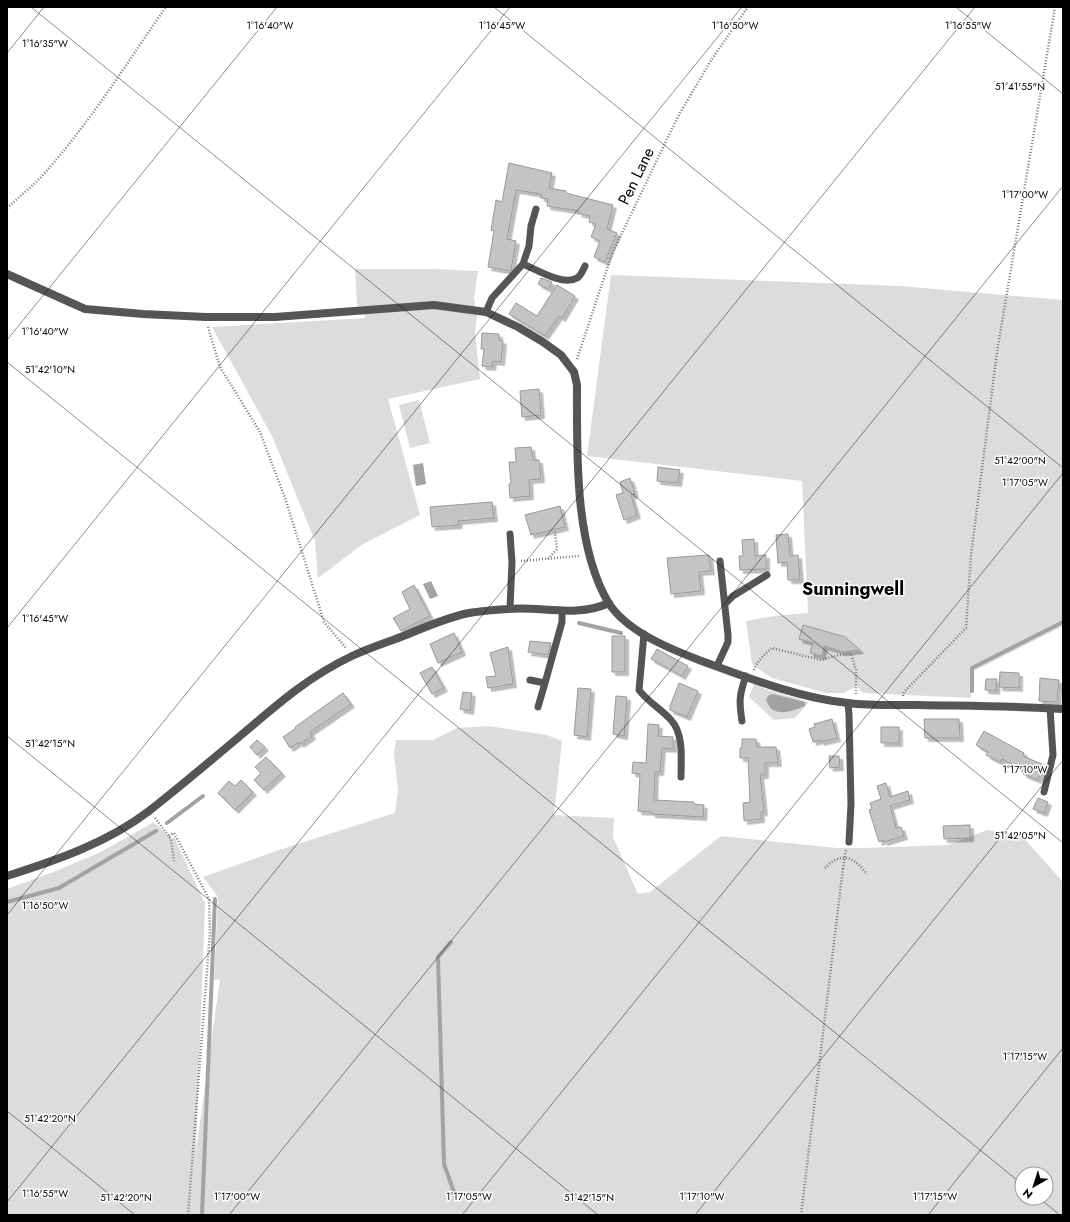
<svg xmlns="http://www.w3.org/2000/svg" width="1070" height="1222" font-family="Jost,sans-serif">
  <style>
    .green { fill: #dcdcdc; fill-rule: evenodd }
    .water { fill: #a3a3a3 }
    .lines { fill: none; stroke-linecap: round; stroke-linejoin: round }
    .stream { stroke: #a3a3a3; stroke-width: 4 }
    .building { fill: #c4c4c4; stroke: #999; filter: url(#shadow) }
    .path { stroke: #777; stroke-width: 2.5; stroke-dasharray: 1 2; stroke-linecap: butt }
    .service { stroke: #555; stroke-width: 7 }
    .minor { stroke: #555; stroke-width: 8 }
    .ticks { fill: none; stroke: #000; stroke-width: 1; stroke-opacity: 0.45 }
    .labels { text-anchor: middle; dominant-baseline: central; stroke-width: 3; stroke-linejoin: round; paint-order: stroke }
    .street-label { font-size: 16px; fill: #000; stroke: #fff }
    .quarter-label { font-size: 18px; font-weight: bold; fill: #000; stroke: #fff }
    .ticks-label { font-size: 10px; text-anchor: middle; fill: #000; stroke: #fff; stroke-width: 3; stroke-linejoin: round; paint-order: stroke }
  </style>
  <defs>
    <filter id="shadow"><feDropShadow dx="3.5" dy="3.5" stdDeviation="0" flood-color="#0004"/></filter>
  </defs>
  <rect width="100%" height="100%" fill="#fff"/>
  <!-- green -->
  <path class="green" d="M355 269H432L478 271 474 298 477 315 475 333 480 379 388 399 420 515 363 544 318 578 315 541 273 438 212 327 366 318 357 304Z
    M611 275 900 286 1063 300V626L972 672 971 698 863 693 857 686 844 693H826L772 678 752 664 746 621 774 616 808 613 802 481 587 456Z
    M419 400 430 443 410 448 399 405Z
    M754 684 768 690 809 702 795 718 774 720 749 697Z
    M488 726 547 735 562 741 554 815 614 818 613 837 638 894 650 892 721 836 837 848H863L948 845 987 830 1021 835 1063 882V1215H7V889L56 871 101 852 154 822 171 839 174 837 205 903 196 1151 220 979 214 980 218 897 203 877 279 850 395 813 398 791 394 753 396 740H433L457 728ZM1022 1174H1046V1198H1022Z"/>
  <!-- water -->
  <path class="water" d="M423 463 426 484 416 486 413 465Z
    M431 581 438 596 430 599 423 584Z
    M773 694 805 702V706C791 712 771 719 766 699L769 695Z"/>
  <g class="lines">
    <!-- stream -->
    <path class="stream" d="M579 623 621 633
      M972 691V668L1063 622
      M167 823 203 796
      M7 902 59 888 156 831
      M451 942 438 957 444 1164 456 1198
      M202 1215 215 899"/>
  </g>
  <!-- building -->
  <path class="building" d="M509 163 552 173 549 188 566 191V193L613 205 607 229 617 233 605 262 594 257 600 241 591 237 596 224 589 222 590 216 578 213 579 211 547 206 548 199 541 198V194L516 190 507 239 516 241 511 270 510 271 488 267 494 231 491 230 496 200 502 202Z
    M541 278 552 282 548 289 538 284Z
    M557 285 575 296 562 318 559 316 545 336 509 314 516 303 537 316Z
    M482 333 499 334V340L503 341 501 362 493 361 492 367 482 366 484 349H481Z
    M539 389 541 415 522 417 520 391Z
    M531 447 533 460H539L541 479 529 480 530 496 510 498 509 484 511 483 509 462H516L515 448Z
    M658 467 680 470 678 483 657 481Z
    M630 478 635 494 631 495 637 515 624 520 616 495 623 493 620 482Z
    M492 502 494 518 458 521 459 525 432 527 430 507Z
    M560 506 565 527 531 535 525 515Z
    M788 534 790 556 798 555 800 580H788L787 562 778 563 776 535Z
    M754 539 755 556 766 555V569L740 570 739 556H743L742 540Z
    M709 555 711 571 699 572 701 591 671 594 667 558Z
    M414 585 430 616 401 631 393 618 410 609 402 592Z
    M803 625 845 637 860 650 843 652 824 646 822 656 810 653 813 643 799 639Z
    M454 633 462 652 438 663 430 644Z
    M612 636H625V672H612Z
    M530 641 551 643 548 655 528 652Z
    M508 647 513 684 488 688 486 677 496 676 490 653Z
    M657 649 688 666 682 676 651 659Z
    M432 667 444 688 432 694 420 673Z
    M1000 672 1019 673V688L999 687Z
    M1040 678 1059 680 1057 702 1039 701Z
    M986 679H997L996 691 985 690Z
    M679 683 698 691 687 717 670 710V706Z
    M578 688 591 689 587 737 574 735Z
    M463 692 472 693 470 711 460 709Z
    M343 693 351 704 310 732 312 736 300 744 299 742 290 748 283 737 296 728 295 727Z
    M616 696 627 697 624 736 613 734Z
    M832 719 837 738 821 742 820 740 813 742 809 729 815 727 814 724Z
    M924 719H959L960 738H925Z
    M648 724 659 725 658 736 673 737V749L662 748 660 772H655L654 800 694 802V804L704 805 703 817 652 814V812L638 811 640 774 632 773 633 762 646 763Z
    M881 727H899V743H881Z
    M984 731 1024 753 1023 756 1044 765 1038 780 1023 774 1024 771 1002 759 1000 762 986 755 988 752 976 745Z
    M742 739H756L757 747H776L778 763H765V775H760L764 812H761V819L744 821 743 803 750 802 748 758H740V748H742Z
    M257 740 265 747 257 755 250 747Z
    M829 756H839L840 767 830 768Z
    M266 757 282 773 264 790 254 780 261 773 255 767Z
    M241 780 253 792 235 810 218 793 229 781 235 786Z
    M886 783 890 797 908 791 910 800 890 806 896 828 901 827 904 836 884 842 883 840 879 842 869 810 872 809 870 803 881 799 877 786Z
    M1038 798 1048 802 1044 813 1033 809Z
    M970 825V838L944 839 943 826Z"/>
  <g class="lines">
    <!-- path -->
    <path class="path" d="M7 208C21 195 37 183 49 168 93 118 128 61 166 7
      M208 327 220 367 260 432 285 498 324 622 346 648
      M577 359 612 254 669 135 680 113 710 62 748 7
      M548 559 557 549 555 532
      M521 561 579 556
      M754 670C757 661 765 654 772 648L821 660 839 655 851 654 856 670V694
      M903 696 904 692 966 628 971 555 997 352 1055 7
      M155 818 171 839 174 861
      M169 836 174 833 209 899 210 932 188 1215
      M825 868C828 865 833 860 838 859 850 854 860 865 867 874
      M843 869 846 850
      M801 1215 843 868"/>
    <!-- service -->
    <path class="service" d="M523 264C537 270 563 286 577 278 581 276 583 270 585 266
      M486 312 492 298 523 264 529 246 531 226 536 209
      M725 604 733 596 767 575
      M510 608 512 562 510 534
      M644 634 639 690C648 702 661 709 671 720 684 734 681 759 681 777
      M717 666 728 642V635L720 561
      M530 680 545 683 562 622V611
      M848 703 849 715 851 804 849 842
      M538 707 545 683
      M742 721C739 702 739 695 746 676
      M1044 792 1053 755 1050 708"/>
    <!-- minor -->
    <path class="minor" d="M7 274 85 309 143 314 206 317H275L434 305 486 312 518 327 543 342 561 355 574 372 577 385C577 451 574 544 608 602 626 631 668 648 699 660 746 677 798 698 848 703 871 706 895 705 918 705 967 706 1015 706 1063 709
      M7 876C57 860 107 843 149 811 182 785 214 758 246 731 281 701 310 676 352 656 369 648 388 642 406 635 425 627 444 619 464 614 478 611 493 610 508 609 541 606 576 618 609 603"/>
  </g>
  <!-- ticks -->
  <path class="ticks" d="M31 7 1063 843M494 7 1063 468M956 7 1063 94M7 53 44 7M7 340 277 7M7 362 1022 1184M7 628 510 7M7 736 598 1215M7 915 742 7M7 1111 135 1215M1039 1198 1060 1215M7 1202 975 7M229 1215 1063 186M462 1215 1063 473M695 1215 1063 760M928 1215 1063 1048"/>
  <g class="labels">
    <!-- street labels -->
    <g class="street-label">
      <text transform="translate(636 176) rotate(-64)">Pen Lane</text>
    </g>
    <!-- quarter labels -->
    <g class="quarter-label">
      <text x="853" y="589">Sunningwell</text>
    </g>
  </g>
  <g class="ticks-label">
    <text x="270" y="29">1°16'40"W</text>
    <text x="502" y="29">1°16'45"W</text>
    <text x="735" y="29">1°16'50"W</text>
    <text x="968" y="29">1°16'55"W</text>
    <text x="45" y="47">1°16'35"W</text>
    <text x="1020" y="90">51°41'55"N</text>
    <text x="1025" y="198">1°17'00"W</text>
    <text x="45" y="335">1°16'40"W</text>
    <text x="50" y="373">51°42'10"N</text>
    <text x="1020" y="464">51°42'00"N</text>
    <text x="1025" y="486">1°17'05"W</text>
    <text x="45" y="622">1°16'45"W</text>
    <text x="50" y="747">51°42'15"N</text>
    <text x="1025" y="773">1°17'10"W</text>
    <text x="1020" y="839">51°42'05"N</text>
    <text x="45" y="909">1°16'50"W</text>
    <text x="1025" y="1060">1°17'15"W</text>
    <text x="50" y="1122">51°42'20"N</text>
    <text x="45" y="1197">1°16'55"W</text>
    <text x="237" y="1200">1°17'00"W</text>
    <text x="469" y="1200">1°17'05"W</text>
    <text x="702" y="1200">1°17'10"W</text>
    <text x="935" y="1200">1°17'15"W</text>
    <text x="126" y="1201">51°42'20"N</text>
    <text x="589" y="1201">51°42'15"N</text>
  </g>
  <!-- border -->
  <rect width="1070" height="1222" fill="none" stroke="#000000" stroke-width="16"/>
  <!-- north arrow -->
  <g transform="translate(1034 1186) rotate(219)"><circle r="19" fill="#ffffff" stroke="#999999"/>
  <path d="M0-3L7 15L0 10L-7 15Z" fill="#000000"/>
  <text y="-6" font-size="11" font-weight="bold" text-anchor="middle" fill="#000000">N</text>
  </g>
</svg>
